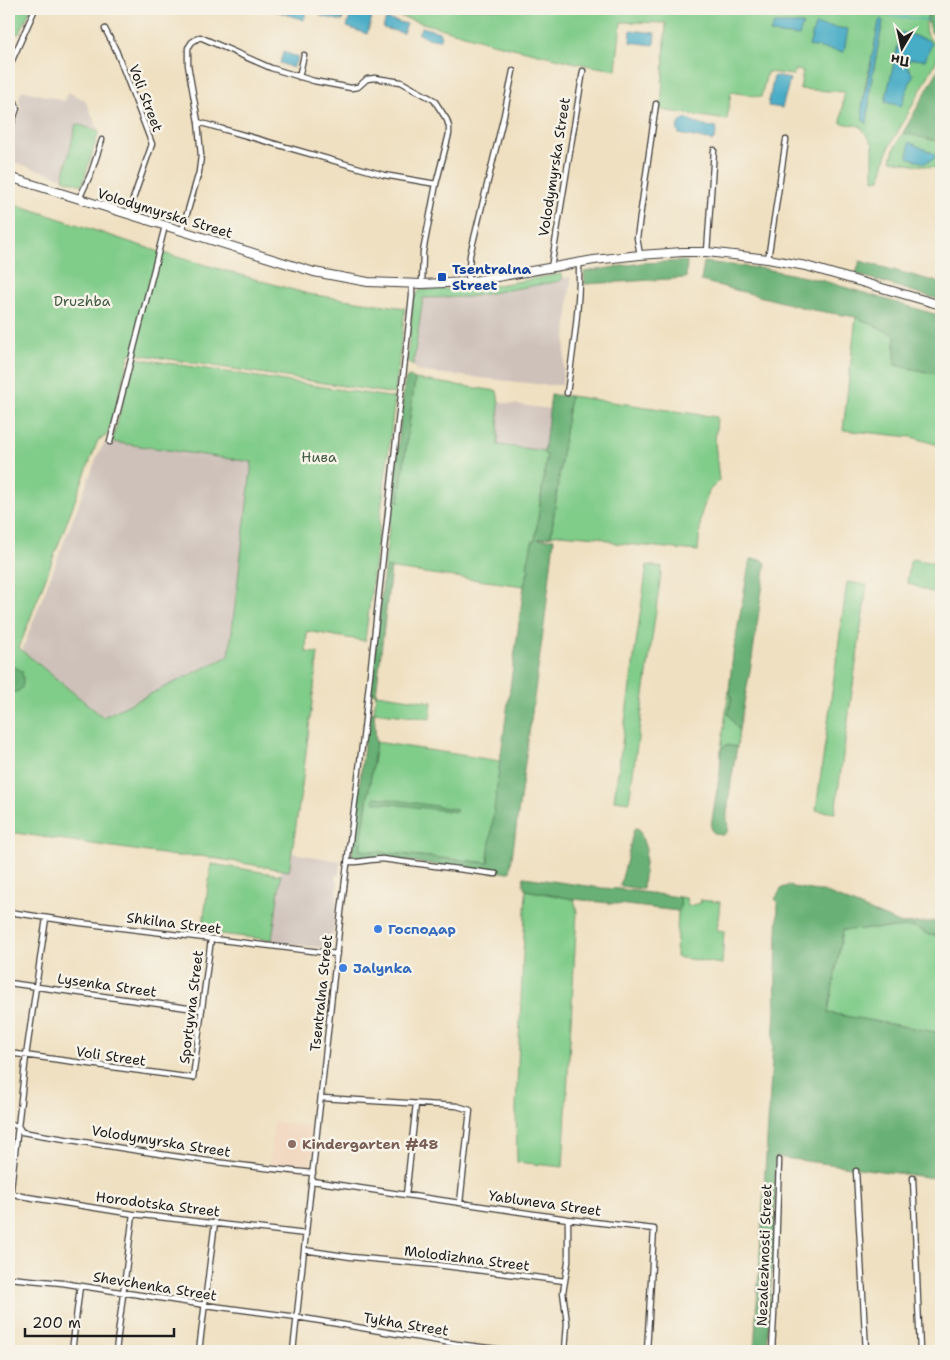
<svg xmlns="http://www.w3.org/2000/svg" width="950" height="1360" font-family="'Shantell Sans',sans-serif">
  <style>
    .built { fill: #f1d5bd }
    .industrial { fill: #cec1ba }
    .green { fill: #80cc89; stroke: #4e7452; fill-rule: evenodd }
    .forest { fill: #68b075; stroke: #426648 }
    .water { fill: #47acc6; stroke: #326471 }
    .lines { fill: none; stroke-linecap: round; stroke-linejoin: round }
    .stream { stroke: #47acc6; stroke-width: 1 }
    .minor-casing { stroke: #3c3935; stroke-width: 7 }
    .primary-casing { stroke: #3c3935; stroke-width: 10 }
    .minor { stroke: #fff; stroke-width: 4.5 }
    .primary { stroke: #fff; stroke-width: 8 }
    .transit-dot { fill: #1a4fb4; stroke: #f7f3e8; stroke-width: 2 }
    .shop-dot { fill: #3f7fe0; stroke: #f7f3e8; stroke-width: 2 }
    .education-dot { fill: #8d6e63; stroke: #f7f3e8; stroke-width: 2 }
    .labels { text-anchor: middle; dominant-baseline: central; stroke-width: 5; stroke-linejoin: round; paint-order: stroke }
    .street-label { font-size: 14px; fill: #1c1c1c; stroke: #f7f3e8 }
    .transit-label { font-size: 14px; font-weight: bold; fill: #164399; stroke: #f7f3e8; text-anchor: start }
    .park-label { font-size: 14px; fill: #3f5a42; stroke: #f7f3e8 }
    .shop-label { font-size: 14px; font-weight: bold; fill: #366cbe; stroke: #f7f3e8; text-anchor: start }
    .education-label { font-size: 14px; font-weight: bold; fill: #785e54; stroke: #f7f3e8; text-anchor: start }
  </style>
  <rect width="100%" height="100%" fill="#f7f3e8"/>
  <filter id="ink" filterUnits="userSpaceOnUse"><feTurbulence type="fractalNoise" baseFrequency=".02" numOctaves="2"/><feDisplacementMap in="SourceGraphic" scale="10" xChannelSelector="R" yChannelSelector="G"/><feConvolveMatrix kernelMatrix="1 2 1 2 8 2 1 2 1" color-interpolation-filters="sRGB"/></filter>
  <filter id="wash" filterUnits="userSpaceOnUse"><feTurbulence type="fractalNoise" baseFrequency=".0096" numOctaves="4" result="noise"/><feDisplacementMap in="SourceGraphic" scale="20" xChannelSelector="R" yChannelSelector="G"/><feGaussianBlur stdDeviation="1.12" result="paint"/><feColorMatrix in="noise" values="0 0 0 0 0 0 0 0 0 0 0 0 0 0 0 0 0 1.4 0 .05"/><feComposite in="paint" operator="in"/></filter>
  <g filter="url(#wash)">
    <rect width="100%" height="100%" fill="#efe0c1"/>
    <!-- built -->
    <path class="built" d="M274 1122 315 1127 310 1170 269 1167Z"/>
    <!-- industrial -->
    <path class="industrial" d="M22 90 64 101 68 92 85 100 99 131 76 124 63 178 14 162 9 143 21 109 19 98Z
      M571 277 562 385H545L417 371 413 366 423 298 468 297 560 281 563 278Z
      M499 402 549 409 545 451 498 445Z
      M106 441 252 462 229 656 103 717 22 650 99 452Z
      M292 853 340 861 339 874 336 876V879L338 883 331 949 274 942 272 940 281 869 289 870Z"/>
    <!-- green -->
    <path class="green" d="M9 9H31L19 34 9 30Z
      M374 9H877L882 10V9H929C928 16 924 26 926 33 928 38 931 39 934 43 939 48 938 56 936 62L914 102 905 119 889 147 880 179 873 180V144L860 126 841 123 844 92 800 89 803 71 795 70 793 75 767 72 761 97 731 92 727 120 661 110 666 23 621 22 616 70 585 65 492 43ZM883 21 871 83 867 123 863 120C860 88 875 52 883 21ZM901 32 911 59 906 65 885 103Z
      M76 124 99 131 82 185 63 179Z
      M903 133 941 142V169L891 160 894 149Z
      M9 202 163 253 308 294 405 308 395 394 130 353 110 427 106 436 98 440 19 648 103 717 229 656 252 462 112 442 135 358 395 398 365 641 307 631 306 652 318 653 302 786 289 871 201 856H176L9 832Z
      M561 274 563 278 560 281 468 297 423 298 413 366 407 361 413 301 416 295 420 290 470 288V291H480L481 287 492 286Z
      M856 317 895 335V365L941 375V446L912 437 843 430Z
      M415 379 497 391 499 402 498 445 545 451 547 454 535 540 532 543 527 567 529 568 524 586 386 568 384 570 393 495 395 500 399 501Z
      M570 396 717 417 715 442 719 481 709 491 701 515 698 551 615 543 599 537 559 534 551 536Z
      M912 559 941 564V596L907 583 910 562Z
      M647 565 662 567 629 802 614 800Z
      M847 582 867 585 835 813 816 810Z
      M729 690C733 696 730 700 730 706 729 714 734 724 739 730L737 747 726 745 721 749Z
      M376 694 432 702 430 719 374 712Z
      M376 742 500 761 489 858 490 863 360 850Z
      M211 864 281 875 272 940 202 932Z
      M526 890 574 899 577 912 563 1167 517 1162 516 1108Z
      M679 897 686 898 688 906 701 903 700 900 720 902 717 930 724 931 722 964 676 957 678 911C680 906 682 902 679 897Z
      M915 927 929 935 940 936 941 933V1033L828 1013 843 930Z"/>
    <!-- forest -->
    <path class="forest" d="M929 9H941V44C939 40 936 38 933 34 927 27 927 17 929 9Z
      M941 65V142L903 133Z
      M687 261 686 278 585 284 584 272 641 263Z
      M860 261 941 283V300L856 274Z
      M704 262 766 269 824 281 941 316V375L895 365V335L856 317 813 310 701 281Z
      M409 376 415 379 399 502 395 500 393 495 404 385 406 379Z
      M551 395 570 396 551 536 538 539H554L545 618 510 872H492L383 858 355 861 351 859 364 746 370 714 374 712 376 742 360 850 489 863 488 858 500 761 524 586 529 569 527 567 532 542 535 540 547 455 544 454Z
      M750 559 763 560 766 563 751 665 739 730 728 714C730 706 734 697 729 690L733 654Z
      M386 568H391L376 694 371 693 384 570Z
      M11 667H15L22 671C24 684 25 692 9 693V668Z
      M726 745 737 747C733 769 729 792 727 814 726 819 730 830 726 833 722 837 715 834 712 831L711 826 720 772 721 749Z
      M375 797 456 809V812L375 802 373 800Z
      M635 828 639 829 646 849 643 889 620 886 627 859 633 832Z
      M524 877 601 888 619 889 679 897C682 902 680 906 678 911L574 899 526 890 523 884Z
      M787 886 824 892 902 924 941 921V933L940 936 929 935 915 927 843 930 828 1013 941 1033V1179L776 1157 775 1218 767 1351H754L775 1010 778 902 775 899 782 888Z"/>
    <!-- water -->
    <path class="water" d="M273 9H307L304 20 273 10Z
      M322 9H338L345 11 342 21 320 16Z
      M352 9 373 14 367 34 347 27Z
      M386 19 407 24 403 33 383 28Z
      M881 19 883 21 871 83 867 124 863 120 862 108 879 21Z
      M774 24H803L799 36 770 33Z
      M815 25 848 29 844 52 809 46Z
      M422 27 439 32 441 36 439 40 427 38 418 33Z
      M631 30 655 33 654 45 630 42Z
      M901 32 928 40 932 44 925 60 911 59 906 64 913 75 901 106 885 102Z
      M283 52 298 57 293 68 280 63Z
      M774 76 790 79 782 108 768 106Z
      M687 119 704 126 717 127 715 138 713 141 679 134 677 127 682 120Z
      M909 142 935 154 934 159 924 163 908 157Z"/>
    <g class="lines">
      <!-- stream -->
      <path class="stream" d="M825 9 929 20"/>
    </g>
  </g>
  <g filter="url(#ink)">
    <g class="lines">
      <!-- minor casing -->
      <g class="minor-casing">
        <path id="minor" d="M105 29 116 50 152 144 128 214
          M9 67 35 9
          M299 77 304 55
          M9 99 15 102 17 108 9 132
          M198 122 384 175 436 184 423 252 422 284
          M79 199 91 173 102 140
          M182 231 199 172 201 156 198 122 188 65V48L192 42 200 37 271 68 314 81 351 88 358 87 367 79 375 78 401 82 434 100 447 120 449 127V134L436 184
          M707 252 714 150
          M640 255 637 238 656 104
          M768 259 786 140
          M551 268 583 71
          M468 282 470 255 504 115 513 71
          M567 393C573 350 580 307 579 263
          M110 442 165 226
          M348 862C359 863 371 859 382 859L496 874
          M9 912 81 923 337 954
          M9 983 202 1010
          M9 1053 193 1078 211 939
          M322 1098 457 1106 470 1110 460 1203
          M9 1124 18 1126 22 1132C119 1148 216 1164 313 1173
          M856 1171 866 1351
          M913 1178 920 1351
          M312 1181 568 1219 654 1229 647 1351
          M9 1192 21 1196 133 1214 306 1234
          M406 1195 416 1104
          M9 1206 26 1056 46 918
          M304 1250 351 1257 437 1265 565 1281 568 1262V1219
          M9 1278 62 1283 205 1305 297 1317 457 1344 512 1351
          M565 1281 563 1292 567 1323 565 1351
          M72 1351 80 1286
          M116 1351 133 1214
          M199 1351 215 1222
          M293 1351 341 912 363 738 412 296V284
          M772 1351 774 1314 779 1160"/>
      </g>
      <!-- primary casing -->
      <g class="primary-casing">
        <path id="primary" d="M9 177 314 272 368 282 422 284 468 282 594 260 640 255 683 252H707L768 259 806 266 941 305"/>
      </g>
      <!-- minor -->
      <use href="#minor" class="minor"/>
      <!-- primary -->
      <use href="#primary" class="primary"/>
    </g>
  </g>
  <!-- markers -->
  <rect class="transit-dot" x="437" y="272" width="10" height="10" rx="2.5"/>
  <g class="shop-dot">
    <circle cx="378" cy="929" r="5"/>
    <circle cx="343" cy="968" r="5"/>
  </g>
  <circle class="education-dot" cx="292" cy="1144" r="5"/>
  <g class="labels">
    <!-- street labels -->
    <g class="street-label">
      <text transform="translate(146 98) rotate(69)">Voli Street</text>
      <text transform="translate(554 167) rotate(-81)">Volodymyrska Street</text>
      <text transform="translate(165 213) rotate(17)">Volodymyrska Street</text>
      <text transform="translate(174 923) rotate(7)">Shkilna Street</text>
      <text transform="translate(107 985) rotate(8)">Lysenka Street</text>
      <text transform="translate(321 993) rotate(-84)">Tsentralna Street</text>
      <text transform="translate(191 1007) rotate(-83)">Sportyvna Street</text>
      <text transform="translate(111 1056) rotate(8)">Voli Street</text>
      <text transform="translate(161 1141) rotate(9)">Volodymyrska Street</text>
      <text transform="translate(545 1203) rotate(8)">Yabluneva Street</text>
      <text transform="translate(158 1204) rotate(7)">Horodotska Street</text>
      <text transform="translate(764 1255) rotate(-88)">Nezalezhnosti Street</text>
      <text transform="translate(467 1258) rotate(7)">Molodizhna Street</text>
      <text transform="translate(155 1286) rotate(9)">Shevchenka Street</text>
      <text transform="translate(406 1324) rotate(9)">Tykha Street</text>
    </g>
    <!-- transit labels -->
    <g class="transit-label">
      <text x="452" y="269">Tsentralna<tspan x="452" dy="16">Street</tspan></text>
    </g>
    <!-- park labels -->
    <g class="park-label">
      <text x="82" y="301">Druzhba</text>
      <text x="319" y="457">Нива</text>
    </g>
    <!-- shop labels -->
    <g class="shop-label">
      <text x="388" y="929">Господар</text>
      <text x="353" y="968">Jalynka</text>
    </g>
    <!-- education labels -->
    <g class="education-label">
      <text x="302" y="1144">Kindergarten #48</text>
    </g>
  </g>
  <!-- margin -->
  <rect width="950" height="1360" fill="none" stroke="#f7f3e8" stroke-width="30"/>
  <!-- north arrow -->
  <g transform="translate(902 48) rotate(189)" stroke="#f7f3e8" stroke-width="4" paint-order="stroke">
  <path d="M0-4L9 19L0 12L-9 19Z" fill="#1c1c1c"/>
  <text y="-8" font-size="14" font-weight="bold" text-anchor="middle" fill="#1c1c1c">Пн</text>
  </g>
  <!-- scale -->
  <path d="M25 1328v8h149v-8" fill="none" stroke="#1c1c1c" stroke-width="2.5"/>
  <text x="32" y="1328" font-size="15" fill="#1c1c1c" stroke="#f7f3e8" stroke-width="4" paint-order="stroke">200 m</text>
</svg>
